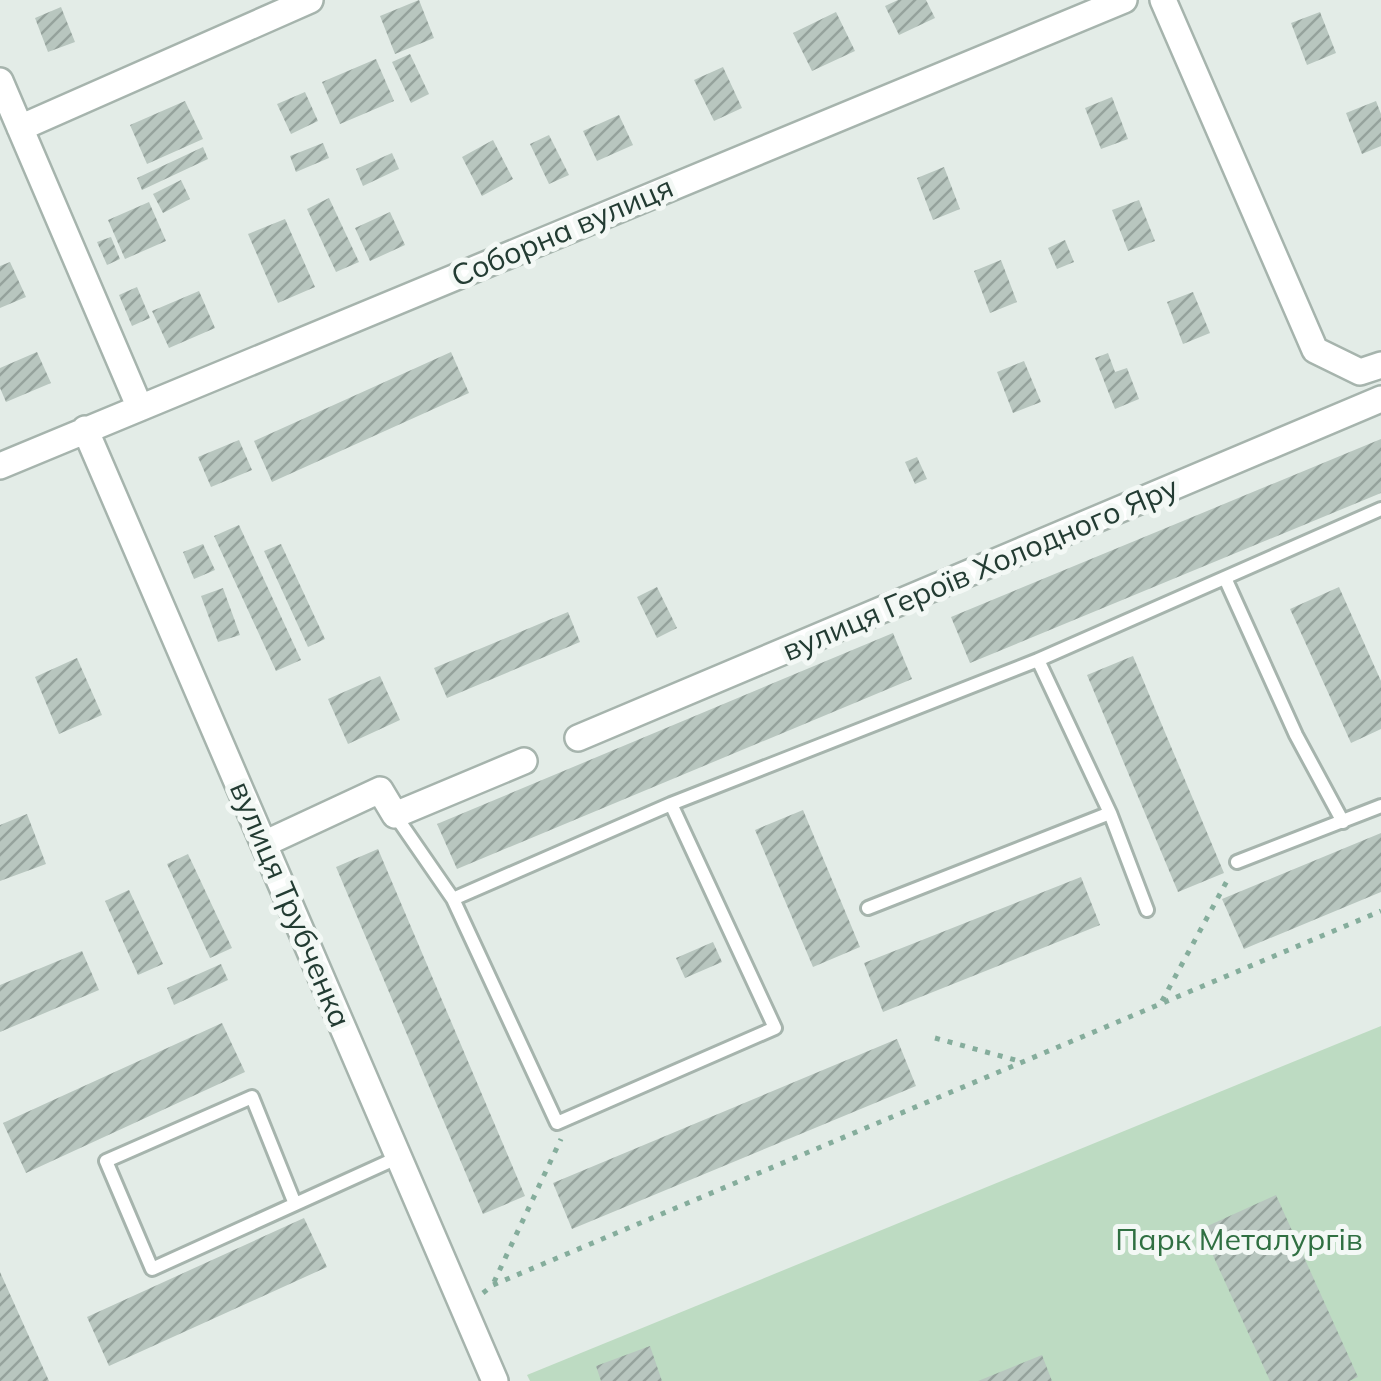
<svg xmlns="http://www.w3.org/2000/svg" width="1381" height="1381" font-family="Mulish,sans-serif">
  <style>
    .park { fill: #bddbc2 }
    .building { fill: url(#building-hatch) }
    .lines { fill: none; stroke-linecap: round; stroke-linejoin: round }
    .service-casing { stroke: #a6b4ad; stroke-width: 18 }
    .minor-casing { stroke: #a6b4ad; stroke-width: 30 }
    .path { stroke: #85ad9c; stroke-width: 5; stroke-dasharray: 5 8; stroke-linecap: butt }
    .service { stroke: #fff; stroke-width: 12 }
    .minor { stroke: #fff; stroke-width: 25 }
    .labels { text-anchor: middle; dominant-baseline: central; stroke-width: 10; stroke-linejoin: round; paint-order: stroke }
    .street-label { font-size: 30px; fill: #233c33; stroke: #f3f8f5 }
    .park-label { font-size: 30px; fill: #307042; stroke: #f3f8f5 }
  </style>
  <defs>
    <pattern id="building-hatch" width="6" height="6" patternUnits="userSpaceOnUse" patternTransform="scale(2.5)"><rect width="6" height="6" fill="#b8c6bf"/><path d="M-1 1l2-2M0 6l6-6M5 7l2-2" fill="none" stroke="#95a29c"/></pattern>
  </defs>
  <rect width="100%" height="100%" fill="#e3ece7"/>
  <!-- park -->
  <path class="park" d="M1381 1026V1381H530L527 1375Z"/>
  <!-- building -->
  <path class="building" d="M419 0 434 38 395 54 380 16Z
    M898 0H926L935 18 899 35 885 6Z
    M61 7 75 42 48 52 35 18Z
    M836 12 855 51 812 71 793 33Z
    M1320 12 1336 53 1307 65 1291 23Z
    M410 54 429 94 411 103 392 62Z
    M376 59 394 101 340 124 322 82Z
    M723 67 742 108 714 121 694 80Z
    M305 92 318 121 291 134 277 104Z
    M1112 97 1128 139 1101 149 1085 108Z
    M185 101 203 139 147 164 130 125Z
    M1376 101 1381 114V146L1362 154 1346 113Z
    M619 115 633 145 597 161 583 131Z
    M549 135 569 175 549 184 530 144Z
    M493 140 513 179 482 196 462 157Z
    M323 143 329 158 296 172 290 156Z
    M203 147 208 159 142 190 137 178Z
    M392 153 399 169 363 186 356 169Z
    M944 167 960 209 933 220 917 178Z
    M181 180 190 199 163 213 153 194Z
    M329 198 359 262 336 272 307 209Z
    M1139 200 1155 241 1128 251 1112 210Z
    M149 202 166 241 125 259 108 220Z
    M390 212 405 245 370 261 355 228Z
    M285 219 315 287 278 303 248 234Z
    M111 237 120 259 107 265 97 242Z
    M1065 240 1074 262 1057 269 1048 248Z
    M1001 260 1017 302 990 313 974 271Z
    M10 262 26 297 0 308V266Z
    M137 287 150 318 132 326 119 295Z
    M199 291 215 328 169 348 152 311Z
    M1193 292 1210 333 1183 344 1167 302Z
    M37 352 51 383 6 402 0 388V368Z
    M451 352 469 393 272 482 254 441Z
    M1108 353 1115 372 1127 368 1139 399 1115 409 1095 358Z
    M1024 361 1041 402 1013 413 997 372Z
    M1381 439V493L970 663 951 617Z
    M239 440 252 470 211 487 198 457Z
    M917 457 927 479 915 484 905 462Z
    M239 525 301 660 276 671 214 536Z
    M203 544 215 570 194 579 183 552Z
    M281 544 325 639 308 647 264 551Z
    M657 587 677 628 657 638 637 597Z
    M1339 587 1381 681V729L1351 743 1290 609Z
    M223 588 240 635 218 642 201 596Z
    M568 612 580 642 447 698 434 668Z
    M893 633 912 679 457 869 437 824Z
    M1133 656 1224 873 1178 892 1087 675Z
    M77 658 102 715 59 734 35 677Z
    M380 676 400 720 348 744 328 699Z
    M803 810 860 947 813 967 755 830Z
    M27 814 46 864 0 881V825Z
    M1381 833V892L1244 949 1222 899Z
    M378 849 525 1196 483 1214 336 867Z
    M188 854 232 948 210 958 167 864Z
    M1081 877 1100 925 883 1012 864 963Z
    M129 890 163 964 138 975 105 901Z
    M713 942 722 962 685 978 676 958Z
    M82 951 99 990 0 1032V985Z
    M221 964 228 980 174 1005 167 988Z
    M222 1023 245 1072 26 1173 3 1123Z
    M897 1039 916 1086 572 1229 553 1183Z
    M1276 1195 1358 1377 1349 1381H1270L1201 1229Z
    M304 1218 327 1267 109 1366 87 1317Z
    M0 1272 49 1381H0Z
    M650 1346 662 1381H601L596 1366Z
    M1042 1355 1052 1381H978Z"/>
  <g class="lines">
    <!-- service casing -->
    <g class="service-casing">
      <path id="service" d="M1225 578 1296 735 1343 822
        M1038 660 1110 813 1147 910
        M395 815 453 899 671 804 1038 660 1381 509
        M1237 862 1381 806
        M453 899 557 1123 775 1028 671 804
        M868 908 1110 813
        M295 1204 252 1097 106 1161 152 1269 399 1157"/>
    </g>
    <!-- minor casing -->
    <g class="minor-casing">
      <path id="minor" d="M1163 0 1315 350 1360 372 1381 365
        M0 81 140 408
        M20 128 310 0
        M85 429 495 1381
        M0 466 1124 0
        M578 738 1381 399
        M266 843 380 790 395 815 524 761"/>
    </g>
    <!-- path -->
    <path class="path" d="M1162 1001 1228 879
      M935 1038 1019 1061
      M494 1282 561 1139
      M483 1293 493 1285 1381 911"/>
    <!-- service -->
    <use href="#service" class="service"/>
    <!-- minor -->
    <use href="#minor" class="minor"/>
  </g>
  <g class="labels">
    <!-- street labels -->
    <g class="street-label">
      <text transform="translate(562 231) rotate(-23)">Соборна вулиця</text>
      <text transform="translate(980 568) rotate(-23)">вулиця Героїв Холодного Яру</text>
      <text transform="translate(291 904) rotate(67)">вулиця Трубченка</text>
    </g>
    <!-- park labels -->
    <g class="park-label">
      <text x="1239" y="1239">Парк Металургів</text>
    </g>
  </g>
</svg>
